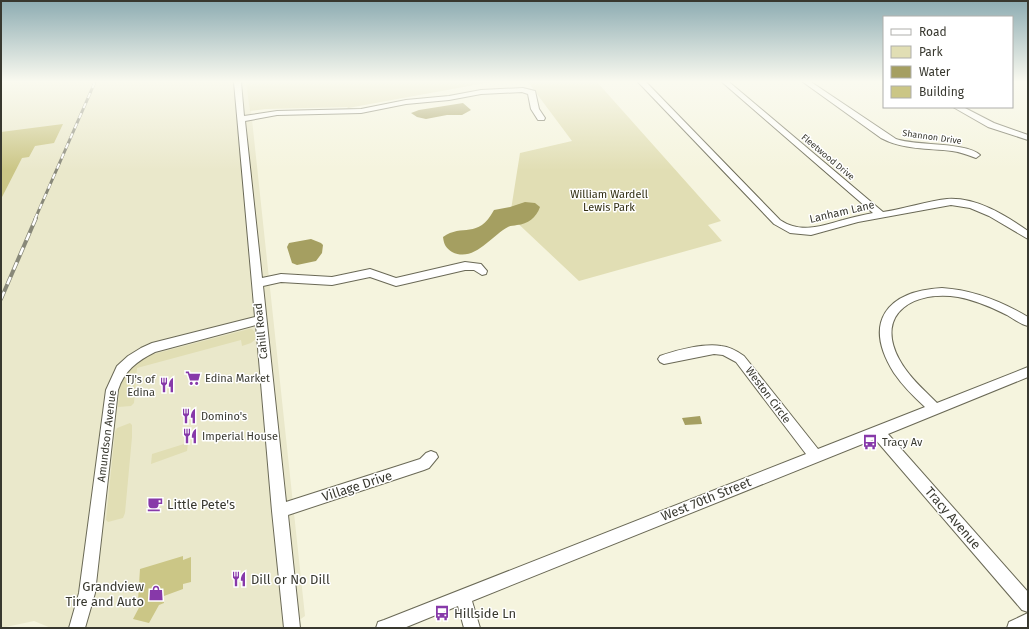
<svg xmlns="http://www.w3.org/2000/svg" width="1029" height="629" font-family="'Fira Sans',sans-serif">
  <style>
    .built { fill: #eae8cb }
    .green { fill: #e1deb4 }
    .water { fill: #a59f61 }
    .building { fill: #cbc686 }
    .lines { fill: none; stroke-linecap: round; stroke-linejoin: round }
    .minor-casing { stroke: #6a6956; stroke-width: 2 }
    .minor { fill: #fff; fill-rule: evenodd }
    .rail-far1-casing { stroke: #888879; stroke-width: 3 }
    .rail-casing { stroke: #888879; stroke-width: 4 }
    .rail-far1 { stroke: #fff; stroke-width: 2; stroke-dasharray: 5.5; stroke-linecap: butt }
    .rail { stroke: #fff; stroke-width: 2.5; stroke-dasharray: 8; stroke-linecap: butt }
    .labels { text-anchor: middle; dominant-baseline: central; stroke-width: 3; stroke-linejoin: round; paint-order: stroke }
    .far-street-label { font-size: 9px; fill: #38382f; stroke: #fff }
    .park-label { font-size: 11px; fill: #302d11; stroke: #fff }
    .street-label { font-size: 11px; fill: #38382f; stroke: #fff }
    .poi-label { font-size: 11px; fill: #38382f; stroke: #fff; text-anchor: start }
    .near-street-label { font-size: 13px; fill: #38382f; stroke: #fff }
    .near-poi-label { font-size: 13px; fill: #38382f; stroke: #fff; text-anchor: start }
  </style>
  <rect width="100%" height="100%" fill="#f5f4de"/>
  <!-- built -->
  <path class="built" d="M1 82H248L305 616 288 628H51L34 621 1 628Z"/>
  <!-- green -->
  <path class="green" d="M246 82H491L348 108 347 107 266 109 250 111Z
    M528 82H597L721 221 708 225 722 241 579 281 510 216 520 153 572 141Z
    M249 329H252L255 332 256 339 251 343 242 346 241 340 137 368 134 403 131 406 118 407 120 377 123 372 146 356Z
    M130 423 132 425V437L125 513 123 518 108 522 106 520 115 432 117 428Z
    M184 444V445L188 444 187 451 151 464 152 454Z"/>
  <!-- water -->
  <path class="water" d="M463 103 471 110 462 115H447L426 119 417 117 411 113 419 110Z
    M525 202 535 203 540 207C536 218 528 224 517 225 514 226 511 225 508 227 491 236 474 263 452 252 446 248 444 245 443 237 462 223 478 240 494 210L510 207Z
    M311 239 321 243 323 245 322 253 316 261 297 265 292 263 287 247 289 243Z
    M700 416 702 424 685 425 682 418Z"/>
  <!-- building -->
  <path class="building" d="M63 124 54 143 35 146 29 157 22 158 1 199V132Z
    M183 556V560L191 557V582L183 584V589L164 596V603L159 605 149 623 133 619 142 602 138 601 140 569Z"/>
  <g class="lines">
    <!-- minor casing -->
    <g class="minor-casing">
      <path id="minor" d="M234 82H241L244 116 277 111 361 109 406 100 449 96 481 90 523 88 535 91 539 109 545 118 544 120H538L531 109 528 94 522 92 481 94 449 100 406 104 361 113 277 115 245 121 262 278 281 274 332 277 370 269 396 278 465 262 481 264 487 271 486 274 482 275 474 270H465L396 286 370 277 332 285 281 282 263 286 286 502 420 459 426 453 431 451 436 453 438 457 429 468 424 470 288 515 300 628H284L272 511 256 325 155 352C137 361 124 371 118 390L95 593 85 628H69L79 593 106 390 117 366 128 356 141 348 152 343 255 317Z
        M638 82H646L780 220C801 234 821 226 843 220 853 217 863 215 873 213L722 82H729L883 212C904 209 927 201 947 199 976 197 1005 215 1028 231V239L989 216 970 208 951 205 858 222 811 235 790 233 774 224Z
        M803 82H811L896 139C916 146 967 142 980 155L976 158C968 155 960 152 952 151 927 148 904 150 881 138Z
        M953 107H963L994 123 1028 135V140L988 127Z
        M942 288C973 290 1001 301 1028 317V326C1020 324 1014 319 1007 315 991 307 975 300 958 297 916 290 874 312 899 359 908 376 923 389 937 403L1028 367V377L888 434 1028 592V612L1022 610 875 439 472 601 480 628H464L458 606 404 628H376L378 622 384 620 806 454 736 362 723 355 714 354 664 364 660 362 658 359 660 356C676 350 705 343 721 346 730 347 737 351 744 356L818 449 925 407C914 397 903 386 894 373 862 322 887 291 942 288Z
        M1028 613V628H1007L1009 622Z"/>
    </g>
    <!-- minor -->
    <use href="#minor" class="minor"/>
    <!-- rail-far1 casing -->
    <g class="rail-far1-casing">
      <path id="rail-far1" d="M35 219 95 82"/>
    </g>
    <!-- rail casing -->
    <g class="rail-casing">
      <path id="rail" d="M1 299 36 218"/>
    </g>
    <!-- rail-far1 -->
    <use href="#rail-far1" class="rail-far1"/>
    <!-- rail -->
    <use href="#rail" class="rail"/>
  </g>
  <!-- sky -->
  <linearGradient id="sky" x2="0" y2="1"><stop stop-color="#8dacb2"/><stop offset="0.48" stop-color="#fafaf0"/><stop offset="1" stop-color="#fafaf0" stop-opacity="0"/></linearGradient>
  <rect width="1029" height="170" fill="url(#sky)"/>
  <!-- icons -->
  <defs>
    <g id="supermarket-bare" transform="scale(1.2)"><path d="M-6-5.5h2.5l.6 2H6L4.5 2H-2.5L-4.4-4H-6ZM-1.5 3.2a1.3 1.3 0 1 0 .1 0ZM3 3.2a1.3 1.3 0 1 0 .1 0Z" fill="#8739a9" stroke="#fff" stroke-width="2.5" paint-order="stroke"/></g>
    <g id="restaurant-bare" transform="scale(1.2)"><path d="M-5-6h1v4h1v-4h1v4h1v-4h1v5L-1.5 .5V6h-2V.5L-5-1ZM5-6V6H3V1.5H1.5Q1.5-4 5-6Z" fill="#8739a9" stroke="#fff" stroke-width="2.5" paint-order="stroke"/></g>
    <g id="bus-bare" transform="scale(1.2)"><path d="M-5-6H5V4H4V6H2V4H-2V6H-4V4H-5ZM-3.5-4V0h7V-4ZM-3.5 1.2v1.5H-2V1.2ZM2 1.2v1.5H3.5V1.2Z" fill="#8739a9" stroke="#fff" stroke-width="2.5" paint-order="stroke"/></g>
    <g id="cafe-bare" transform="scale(1.2)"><path d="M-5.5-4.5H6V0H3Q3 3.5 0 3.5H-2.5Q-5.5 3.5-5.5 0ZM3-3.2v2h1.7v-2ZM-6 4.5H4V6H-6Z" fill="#8739a9" stroke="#fff" stroke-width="2.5" paint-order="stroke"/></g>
    <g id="shop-bare" transform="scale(1.2)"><path d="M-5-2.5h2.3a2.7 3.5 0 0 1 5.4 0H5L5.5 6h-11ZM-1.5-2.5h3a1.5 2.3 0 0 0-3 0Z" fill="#8739a9" stroke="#fff" stroke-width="2.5" paint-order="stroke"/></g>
  </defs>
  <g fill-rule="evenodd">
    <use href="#supermarket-bare" x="193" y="378"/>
    <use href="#restaurant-bare" x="167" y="385"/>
    <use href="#restaurant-bare" x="189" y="416"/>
    <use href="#restaurant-bare" x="190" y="436"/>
    <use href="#bus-bare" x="870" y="442"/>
    <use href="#cafe-bare" x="155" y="504"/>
    <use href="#restaurant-bare" x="239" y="579"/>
    <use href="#shop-bare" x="156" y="593"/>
    <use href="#bus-bare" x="442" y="613"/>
  </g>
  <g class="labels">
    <!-- far-street labels -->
    <g class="far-street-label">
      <text transform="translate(932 137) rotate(8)">Shannon Drive</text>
      <text transform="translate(828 157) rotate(40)">Fleetwood Drive</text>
    </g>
    <!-- park labels -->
    <g class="park-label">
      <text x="609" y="194">William Wardell<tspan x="609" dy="13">Lewis Park</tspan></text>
    </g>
    <!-- street labels -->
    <g class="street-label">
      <text transform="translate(842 212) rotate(-13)">Lanham Lane</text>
      <text transform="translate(261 331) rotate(-96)">Cahill Road</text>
      <text transform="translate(768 395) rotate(53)">Weston Circle</text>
      <text transform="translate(107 436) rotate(-83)">Amundson Avenue</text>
    </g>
    <!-- poi labels -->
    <g class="poi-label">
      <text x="205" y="378">Edina Market</text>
      <text x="155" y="379" text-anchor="end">TJ's of<tspan x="155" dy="13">Edina</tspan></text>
      <text x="201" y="416">Domino's</text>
      <text x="202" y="436">Imperial House</text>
      <text x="882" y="442">Tracy Av</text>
    </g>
    <!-- near-street labels -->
    <g class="near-street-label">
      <text transform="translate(357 486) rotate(-18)">Village Drive</text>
      <text transform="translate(706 499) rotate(-22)">West 70th Street</text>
      <text transform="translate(953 518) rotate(49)">Tracy Avenue</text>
    </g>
    <!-- near-poi labels -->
    <g class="near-poi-label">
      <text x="167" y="504">Little Pete's</text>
      <text x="251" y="579">Dill or No Dill</text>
      <text x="144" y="586" text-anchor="end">Grandview<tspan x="144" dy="15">Tire and Auto</tspan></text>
      <text x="454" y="613">Hillside Ln</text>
    </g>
  </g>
  <!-- border -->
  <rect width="1029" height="629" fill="none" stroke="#38382f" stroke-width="4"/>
  <!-- legend -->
  <rect x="883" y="16" width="130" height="92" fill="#ffffff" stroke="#afafac"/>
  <rect x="891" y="29" width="20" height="6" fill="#ffffff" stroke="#afafac"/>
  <text x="919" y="36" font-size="12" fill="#38382f">Road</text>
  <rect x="891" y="46" width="20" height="12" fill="#e1deb4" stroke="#afafac"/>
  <text x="919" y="56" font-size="12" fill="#38382f">Park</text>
  <rect x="891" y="66" width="20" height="12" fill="#a59f61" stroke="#afafac"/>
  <text x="919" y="76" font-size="12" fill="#38382f">Water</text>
  <rect x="891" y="86" width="20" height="12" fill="#cbc686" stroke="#afafac"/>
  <text x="919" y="96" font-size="12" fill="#38382f">Building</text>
</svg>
